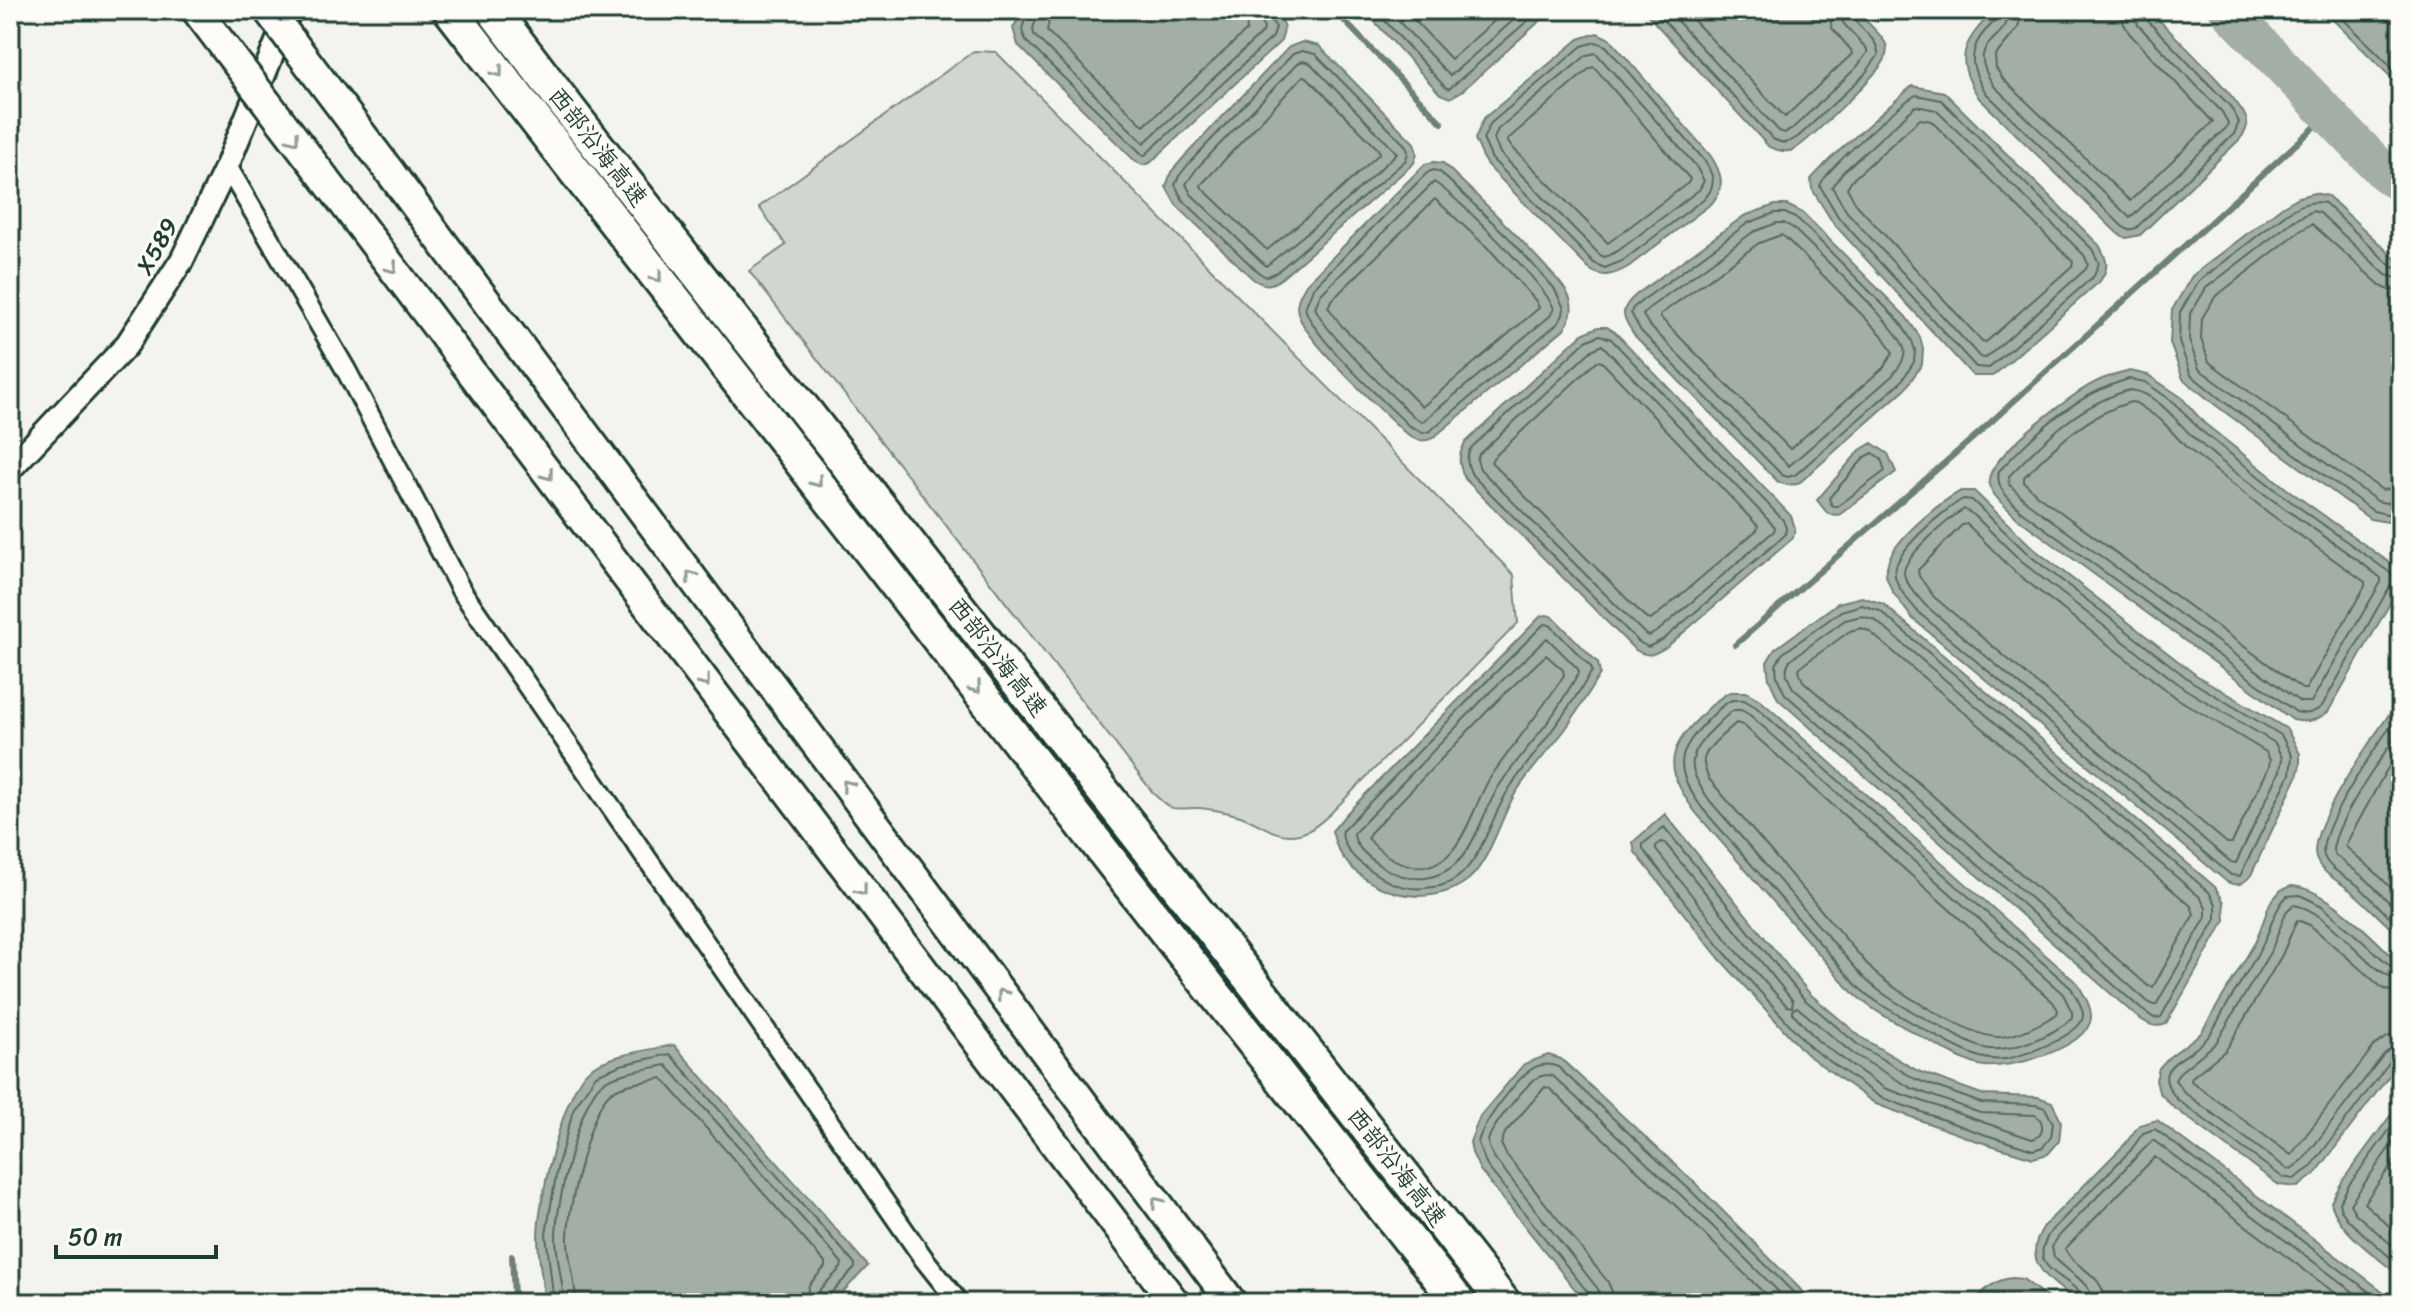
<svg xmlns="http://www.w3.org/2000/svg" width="2411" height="1313" font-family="Sriracha,'LXGW WenKai TC',sans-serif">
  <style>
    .green { fill: #d1d6d1; stroke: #788a82; stroke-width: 2 }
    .water { fill: #a3aea7; stroke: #6e8179; stroke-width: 2 }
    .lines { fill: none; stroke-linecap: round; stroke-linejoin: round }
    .shore { stroke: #546a62; stroke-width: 2 }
    .stream { stroke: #6e8179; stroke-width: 6 }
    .river { stroke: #a3aea7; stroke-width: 38 }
    .minor-casing { stroke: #1f3d34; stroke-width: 24 }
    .tertiary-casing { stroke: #1f3d34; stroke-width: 28 }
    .trunk-casing { stroke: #1f3d34; stroke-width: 34 }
    .motorway-casing { stroke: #1f3d34; stroke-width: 38 }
    .minor { stroke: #fdfcf7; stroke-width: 18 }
    .tertiary { stroke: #fdfcf7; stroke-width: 22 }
    .trunk { stroke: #fdfcf7; stroke-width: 28 }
    .motorway { stroke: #fdfcf7; stroke-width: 32 }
    .trunk-bridge-casing { stroke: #1f3d34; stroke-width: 34; stroke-linecap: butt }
    .trunk-bridge { stroke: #fdfcf7; stroke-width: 28 }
    .oneway { stroke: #8e9c96 }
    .labels { text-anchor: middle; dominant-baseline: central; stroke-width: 6; stroke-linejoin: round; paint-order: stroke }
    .street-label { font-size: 24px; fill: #1f3d34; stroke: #fdfcf7 }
  </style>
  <rect width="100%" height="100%" fill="#f4f4ef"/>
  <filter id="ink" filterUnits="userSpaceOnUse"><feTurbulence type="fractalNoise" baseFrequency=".0125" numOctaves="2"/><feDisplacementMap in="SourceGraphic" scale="16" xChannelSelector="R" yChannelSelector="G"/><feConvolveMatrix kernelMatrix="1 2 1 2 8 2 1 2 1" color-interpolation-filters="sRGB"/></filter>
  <g filter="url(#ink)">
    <!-- green -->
    <path class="green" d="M974 51 996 52 1514 575 1518 623 1328 816C1316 826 1307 835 1290 835 1271 835 1255 820 1237 815 1226 812 1211 809 1199 808 1174 807 1175 815 1154 794L749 271 786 245 759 207Z"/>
    <!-- water -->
    <path class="water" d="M1023 10H1272C1285 23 1287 23 1281 41L1150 163 1142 165 1134 160 1018 45 1013 28Z
      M1364 10H1552L1462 91 1450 98 1440 94Z
      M1643 10H1855C1863 18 1885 37 1887 47 1887 49 1886 57 1885 59 1879 73 1807 143 1793 150 1785 153 1777 150 1769 147Z
      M1995 10H2149C2166 28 2246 103 2247 122 2248 128 2244 134 2240 139L2140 235 2126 238 2117 233 1979 98C1953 57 1963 42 1995 10Z
      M2323 10H2401V87Z
      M1597 33 1610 39 1710 155C1722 173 1726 186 1712 203L1628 267C1614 275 1603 279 1589 269L1486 164 1475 139 1484 118 1579 39Z
      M1302 42 1319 46 1414 143 1417 153 1414 163 1282 278C1271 286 1265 287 1253 279L1176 205 1166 187 1171 172 1185 156 1289 47Z
      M1912 86 1944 92 2099 245C2107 259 2110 267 2100 281L1993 376H1973L1833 223 1812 189 1811 179 1830 159Z
      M1434 162 1443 163C1477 196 1512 229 1543 264 1553 275 1565 286 1570 299 1574 310 1570 318 1565 328L1433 438C1420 444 1414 439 1403 431 1380 408 1304 340 1298 313 1295 302 1301 293 1306 284L1425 164Z
      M2314 193 2328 196 2401 264V516L2388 522 2370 519 2218 407 2183 379 2170 343 2172 310 2192 276 2283 206 2299 197Z
      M1775 205H1787L1803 213 1906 317 1920 337 1923 349 1922 364 1906 388 1798 484 1787 485 1778 482 1635 336C1622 316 1618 310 1637 294L1744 216Z
      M1598 327H1607L1615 332 1791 516 1795 528 1793 538 1668 646C1654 654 1649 659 1634 649L1465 479C1459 465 1457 457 1465 443L1582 334Z
      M2130 371 2148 375 2181 397 2204 423 2287 489 2401 571V584L2328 712C2316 721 2308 723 2293 720L2016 517C2007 507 1992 497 1989 483 1984 459 2077 389 2100 380 2109 376 2120 374 2130 371Z
      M1872 443 1888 454 1896 472 1839 515 1828 514 1817 500 1860 450Z
      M1961 491H1974L2034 549 2196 675 2287 729 2300 754V765L2297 777 2251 875C2244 884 2238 887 2227 882L1912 618 1892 591 1885 573C1887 568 1888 560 1891 555 1902 534 1940 502 1961 491Z
      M1862 597 1883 604 2215 887 2224 902 2225 920 2166 1024C2153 1029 2147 1023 2136 1016L1778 699 1769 679 1767 662 1775 649 1838 603Z
      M1547 615 1553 617 1598 663 1600 674C1588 693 1577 713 1564 731 1548 752 1529 771 1515 794 1501 817 1490 861 1469 879 1429 912 1362 894 1338 849 1335 843 1334 837 1332 831L1347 813 1541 616Z
      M1730 692H1746L1760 700 2078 984C2083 994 2092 1006 2091 1018 2089 1048 2004 1072 1979 1065 1960 1060 1942 1048 1924 1038 1898 1024 1874 1012 1852 992L1696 813C1667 773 1663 753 1700 717 1709 707 1718 698 1730 692Z
      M2401 698V936C2382 923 2369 905 2351 891 2339 881 2321 873 2316 858 2306 827 2381 726 2401 698Z
      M1665 814 1810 994 1862 1038 1918 1071 1984 1095 2038 1097 2052 1102 2061 1122 2059 1141 2048 1154 2033 1158 1974 1140 1876 1104 1806 1054 1719 958 1635 852 1633 842Z
      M2291 886C2327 887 2375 940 2401 965V1060L2316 1173 2298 1187 2279 1185 2172 1106 2159 1092 2156 1080 2159 1068 2168 1058 2201 1033 2256 941 2270 903 2281 890Z
      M674 1045 868 1266 832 1303H549L544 1297C542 1277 538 1256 538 1236 538 1203 564 1086 591 1068 612 1054 650 1050 674 1045Z
      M1548 1055 1561 1059 1697 1185 1814 1303H1586L1480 1170 1472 1153 1470 1142 1480 1116 1524 1064Z
      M2401 1101V1277C2379 1258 2337 1231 2331 1202L2343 1180Z
      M2157 1120 2385 1293 2396 1303H2079C2051 1280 2019 1264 2044 1226L2125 1144 2139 1125Z
      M2012 1278 2023 1279 2054 1303H1973C1984 1290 1994 1280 2012 1278Z"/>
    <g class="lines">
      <!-- shore -->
      <path class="shore" d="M1028 10 1022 29 1026 41 1144 156 1273 37 1276 27 1268 17 1267 10
        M1039 10 1033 29 1034 35 1144 143 1263 32 1264 28 1258 19 1257 10
        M1051 10 1047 31 1144 126 1247 30 1245 10
        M1375 10 1445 87 1449 89 1540 10
        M1388 10 1450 76 1525 10
        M1405 10 1451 59 1507 10
        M1654 10 1773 139C1785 145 1789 143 1799 136L1864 75 1878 56C1880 36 1853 28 1850 10
        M1667 10 1779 131 1785 133 1793 128 1856 68 1867 53V49L1843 23 1840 10
        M1684 10 1785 117 1852 54 1851 50 1832 28 1828 10
        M2000 10C1998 20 1992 24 1985 31 1966 52 1972 72 1986 93L2122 226 2128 230 2136 228 2234 134 2239 122 2230 106 2146 19 2144 10
        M2010 10C2008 45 1962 38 1994 86L2130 218 2226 128 2228 123 2222 112 2138 25 2134 10
        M2022 10 2018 28 1995 56 1996 68 2003 79 2130 201 2213 122 2129 33 2123 22 2122 10
        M2334 10 2401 76
        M1596 42 1606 46 1704 160C1713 174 1717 184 1706 197L1624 260 1605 268 1594 263 1492 159 1483 139 1491 123 1582 46Z
        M1302 51 1315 54 1406 146 1408 152 1406 160 1277 272 1266 277 1258 272 1183 200 1175 185 1179 176 1191 161 1293 54Z
        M1596 53 1696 166 1704 181 1699 190 1618 251 1605 257 1600 255 1500 153 1494 139 1498 129 1587 55Z
        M1303 61 1310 63 1397 153 1347 200 1266 266 1191 194 1186 184 1198 167 1298 63Z
        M1594 67 1690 179 1688 183 1608 243 1510 145 1507 140 1590 68Z
        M1303 76 1307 77 1378 149 1380 153 1339 191 1267 250 1202 188 1201 185Z
        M1916 95 1941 100 2092 249 2099 263 2094 276 1989 368 1976 367 1839 218 1820 186C1823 172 1900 104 1916 95Z
        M1916 106 1936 110 2084 255 2088 264 2086 269 1986 358 1980 357 1847 212 1832 187 1843 172Z
        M1920 119 1931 121 2073 262 2072 266 1986 342 1982 341 1857 205 1847 188 1851 181Z
        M1434 170 1440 172 1508 237 1554 288 1564 308 1563 315 1558 323 1430 431 1423 433 1408 425C1382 399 1314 339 1305 308L1313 288 1428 172Z
        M1434 182C1456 195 1547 287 1554 309L1550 316 1422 422 1414 417C1392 395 1323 332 1315 307L1321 294Z
        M1435 199 1492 252 1536 301 1539 308 1422 407 1341 325 1328 307 1331 301Z
        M1775 213H1785L1799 220 1900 322 1912 341 1915 350 1914 362 1901 382 1795 475 1788 477 1782 475 1641 331 1631 313 1633 308 1643 300 1748 223Z
        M1777 223H1784L1793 228C1814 249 1899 327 1904 348 1907 359 1898 368 1892 376L1789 466 1649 325 1643 315 1649 308 1753 232Z
        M1781 235 1786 238 1882 335 1893 353 1883 368 1790 449 1660 317 1661 314 1759 243Z
        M2401 269 2392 267 2325 203C2310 200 2300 205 2287 213L2198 282 2180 312 2179 342 2191 375 2223 401 2373 511 2387 514 2401 510
        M2401 279 2386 275 2320 213 2313 211 2293 221 2206 288 2190 315 2189 340 2199 369 2377 501 2386 503 2401 499
        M2401 291 2389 290 2381 286 2312 224 2300 231 2215 297 2202 318 2201 339 2209 362 2382 490 2401 487
        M1600 335 1611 339 1783 520 1786 528 1785 535 1664 639 1648 647 1639 642 1472 475C1467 464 1465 458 1471 448L1586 341Z
        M1602 345 1775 527 1774 531 1658 631 1649 636 1645 634 1480 469 1477 460 1479 454 1592 350Z
        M1597 361 1602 362 1758 526 1757 530 1651 620 1647 619 1491 462 1493 458Z
        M2129 379 2145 382 2175 403 2199 429 2282 495 2396 577V581L2390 586 2322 706C2314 713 2307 715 2296 712L2021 511C2010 499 1995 489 1999 471 2038 430 2074 395 2129 379Z
        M2130 390C2157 393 2174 419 2193 437 2251 490 2320 530 2381 578V582L2311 702H2300L2028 503 2010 485 2009 476C2045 439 2079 404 2130 390Z
        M2131 402 2136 403 2161 420 2185 446 2269 513 2365 582V586L2306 689H2302L2036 494 2024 482V477C2055 446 2088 414 2131 402Z
        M1873 453 1881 459 1885 471 1838 506H1832L1829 498 1865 457Z
        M1963 499 1972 500 2029 555 2191 681 2281 735 2292 756 2290 774 2240 876 2231 875 1919 613C1910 602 1898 590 1895 576 1890 554 1945 509 1963 499Z
        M1964 509 1974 515 2023 563 2185 689 2275 743 2282 758 2280 771 2236 863 2231 862 1925 605C1919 597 1905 584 1904 573 1903 557 1951 517 1964 509Z
        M1967 524 2016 573 2178 699 2266 752 2270 760 2269 767 2232 843H2227L1934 597 1919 576 1918 570 1962 525Z
        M1862 605 1880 611 2209 892 2216 904V919L2161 1017 2154 1018 2141 1009 1785 694 1777 677 1776 665 1782 654 1841 611Z
        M1862 616 1875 620 2201 898 2206 907V917L2156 1005H2153L2147 1001 1793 688C1788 679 1783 670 1790 660L1845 620Z
        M1544 624 1550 625 1591 667 1592 671C1568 712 1538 748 1511 786 1490 815 1481 873 1443 885 1438 887 1431 887 1425 888 1410 890 1392 885 1379 876 1363 866 1342 852 1342 831L1484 684Z
        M1861 628 1869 631 2191 906 2194 914 2153 987 2148 986 1803 681 1799 671 1800 667 1850 631Z
        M1547 638 1578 669 1579 673C1569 688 1560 705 1550 719 1534 741 1516 761 1501 783 1477 818 1475 870 1425 878 1408 880 1393 874 1379 865 1369 857 1354 847 1354 833L1491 691Z
        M1546 655 1563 670 1564 675C1542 710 1516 741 1492 775 1471 805 1462 873 1414 866 1395 863 1380 853 1368 838L1370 833 1499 699Z
        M1732 700H1744L1756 707 2071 988C2075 996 2084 1007 2083 1016 2082 1035 2021 1057 2005 1059 1997 1060 1987 1059 1980 1057 1961 1051 1943 1040 1925 1030 1901 1016 1878 1005 1858 987L1702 808C1675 770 1674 754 1708 720 1715 713 1722 704 1732 700Z
        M1734 710H1741L1750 715 2063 994 2072 1012V1018C2054 1035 2009 1054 1984 1048 1969 1044 1953 1034 1939 1026 1913 1012 1887 999 1865 979L1710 801C1691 774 1683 758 1710 732 1717 725 1725 716 1734 710Z
        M2401 712C2384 735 2315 831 2324 856 2329 869 2346 877 2356 884 2372 897 2384 915 2401 926
        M1736 723 1743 725 2053 1002 2058 1010 2057 1014C2040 1024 2019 1036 1999 1037 1972 1038 1894 990 1873 971L1709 779C1707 774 1703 766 1704 759 1707 746 1727 732 1736 723Z
        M2401 729C2384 754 2335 822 2333 850L2335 855 2366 879 2401 914
        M2401 750 2386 771 2345 846 2374 871 2401 898
        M1664 827 1804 999 1857 1044 1915 1079 1981 1103 2036 1105 2045 1108 2053 1123 2051 1137 2043 1147 2033 1150 1977 1132 1880 1097 1811 1048 1725 953 1643 849V844Z
        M1661 842 1665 843 1793 1001 1792 1007 1787 1006 1733 947 1656 850V846Z
        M2401 970 2393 968 2322 906 2300 895 2287 896C2273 911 2271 929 2262 946 2251 966 2239 985 2227 1005 2221 1015 2215 1028 2208 1037 2189 1061 2145 1064 2178 1100L2282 1177 2294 1179 2311 1167 2391 1060 2401 1057
        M2401 980C2371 978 2330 908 2293 905L2286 912 2272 949 2216 1043 2180 1072 2175 1080 2185 1093 2286 1168 2291 1169 2303 1160 2384 1054 2392 1048 2401 1046
        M2401 992 2389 991 2381 987 2310 925 2297 920 2282 955 2226 1050 2192 1077 2191 1081 2291 1155 2374 1046 2387 1037 2401 1034
        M1797 1007 1852 1053 1911 1088 1980 1113 2035 1115C2045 1121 2045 1137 2032 1139L1884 1088 1818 1041 1793 1013V1009Z
        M2401 1114 2349 1185 2339 1203 2341 1210 2348 1220 2401 1267
        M2401 1131 2350 1204 2355 1213 2401 1253
        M2401 1152 2364 1203 2401 1237
        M554 1303 546 1234 558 1164 574 1108 596 1075 621 1065 670 1054 855 1264V1268L829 1295 827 1303
        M564 1303C563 1281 556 1259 556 1236 556 1206 579 1103 601 1084 614 1073 649 1069 666 1065L842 1263 841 1268 820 1289 817 1303
        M576 1303C576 1281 567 1258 568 1236 569 1207 589 1113 609 1094 621 1083 647 1082 662 1078L825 1263V1267L809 1285 805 1303
        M1592 1303 1590 1295 1487 1166 1478 1143C1481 1125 1514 1083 1529 1071 1538 1064 1548 1063 1558 1067L1691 1191 1804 1303
        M1602 1303 1598 1289 1496 1160C1493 1155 1488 1148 1488 1142 1488 1130 1524 1088 1535 1079 1541 1075 1546 1074 1553 1076L1684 1198 1790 1303
        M1614 1303 1613 1294 1608 1282 1506 1154 1501 1144 1505 1133 1545 1087 1549 1088 1676 1206 1774 1303
        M2083 1303C2079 1274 2021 1275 2051 1231L2131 1150 2143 1133 2155 1129 2384 1303
        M2093 1303C2092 1282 2067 1272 2054 1257L2052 1247 2058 1237 2153 1140 2368 1303
        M2105 1303C2104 1272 2076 1271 2065 1249L2155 1157 2348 1303"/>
      <!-- stream -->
      <path class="stream" d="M1334 10 1442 123
        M1735 645 1980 432 2329 114
        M511 1303 514 1297 512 1256"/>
      <!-- river -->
      <path class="river" d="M2228 10 2385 173 2401 184"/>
      <!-- minor casing -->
      <g class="minor-casing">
        <path id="minor" d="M227 166 346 370 461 590 924 1259 959 1303"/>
      </g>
      <!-- tertiary casing -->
      <g class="tertiary-casing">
        <path id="tertiary" d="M10 469 126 346 182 260 227 166 290 10"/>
      </g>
      <!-- trunk casing -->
      <g class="trunk-casing">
        <path id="trunk" d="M390 172 1232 1303
          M345 205 1175 1303"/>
      </g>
      <!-- motorway casing -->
      <g class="motorway-casing">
        <path id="motorway" d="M450 10 1155 918 1459 1303
          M493 10 571 112 1504 1303"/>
      </g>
      <!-- minor -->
      <use href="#minor" class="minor"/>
      <!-- tertiary -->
      <use href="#tertiary" class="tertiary"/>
      <!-- trunk -->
      <use href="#trunk" class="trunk"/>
      <!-- motorway -->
      <use href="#motorway" class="motorway"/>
      <!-- trunk-bridge casing -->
      <g class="trunk-bridge-casing">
        <path id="trunk-bridge" d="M196 10 345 205
          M268 10 390 172"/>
      </g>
      <!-- trunk-bridge -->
      <use href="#trunk-bridge" class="trunk-bridge"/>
    </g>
    <!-- one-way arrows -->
    <defs><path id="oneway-chevron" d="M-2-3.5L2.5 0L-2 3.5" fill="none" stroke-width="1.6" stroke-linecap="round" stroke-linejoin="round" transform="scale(2)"/></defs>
    <g class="oneway">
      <use href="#oneway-chevron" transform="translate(498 72) rotate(52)"/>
      <use href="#oneway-chevron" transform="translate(294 139) rotate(53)"/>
      <use href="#oneway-chevron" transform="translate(392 268) rotate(53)"/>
      <use href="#oneway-chevron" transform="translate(657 277) rotate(52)"/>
      <use href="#oneway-chevron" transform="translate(548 475) rotate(53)"/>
      <use href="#oneway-chevron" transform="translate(817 482) rotate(52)"/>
      <use href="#oneway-chevron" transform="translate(691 576) rotate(-127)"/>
      <use href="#oneway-chevron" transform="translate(705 682) rotate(53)"/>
      <use href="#oneway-chevron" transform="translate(976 688) rotate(52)"/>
      <use href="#oneway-chevron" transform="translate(847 785) rotate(-127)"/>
      <use href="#oneway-chevron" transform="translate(862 890) rotate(53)"/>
      <use href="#oneway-chevron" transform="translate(1002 994) rotate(-127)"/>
      <use href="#oneway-chevron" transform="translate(1157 1202) rotate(-127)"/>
    </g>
  </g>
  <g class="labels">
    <!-- street labels -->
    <g class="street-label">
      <text transform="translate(598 147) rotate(52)">西部沿海高速</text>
      <text transform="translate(157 246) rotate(-61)">X589</text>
      <text transform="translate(998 657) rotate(52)">西部沿海高速</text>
      <text transform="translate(1397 1167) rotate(52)">西部沿海高速</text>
    </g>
  </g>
  <!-- margin -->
  <rect width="2411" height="1313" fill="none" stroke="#fdfcf7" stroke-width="40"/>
  <rect x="20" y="20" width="2371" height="1273" fill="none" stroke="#1f3d34" stroke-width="3" filter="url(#ink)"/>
  <!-- scale -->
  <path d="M56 1245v12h160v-12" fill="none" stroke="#1f3d34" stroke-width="4"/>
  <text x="68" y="1245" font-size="24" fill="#1f3d34" stroke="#fdfcf7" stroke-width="6" paint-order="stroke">50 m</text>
</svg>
